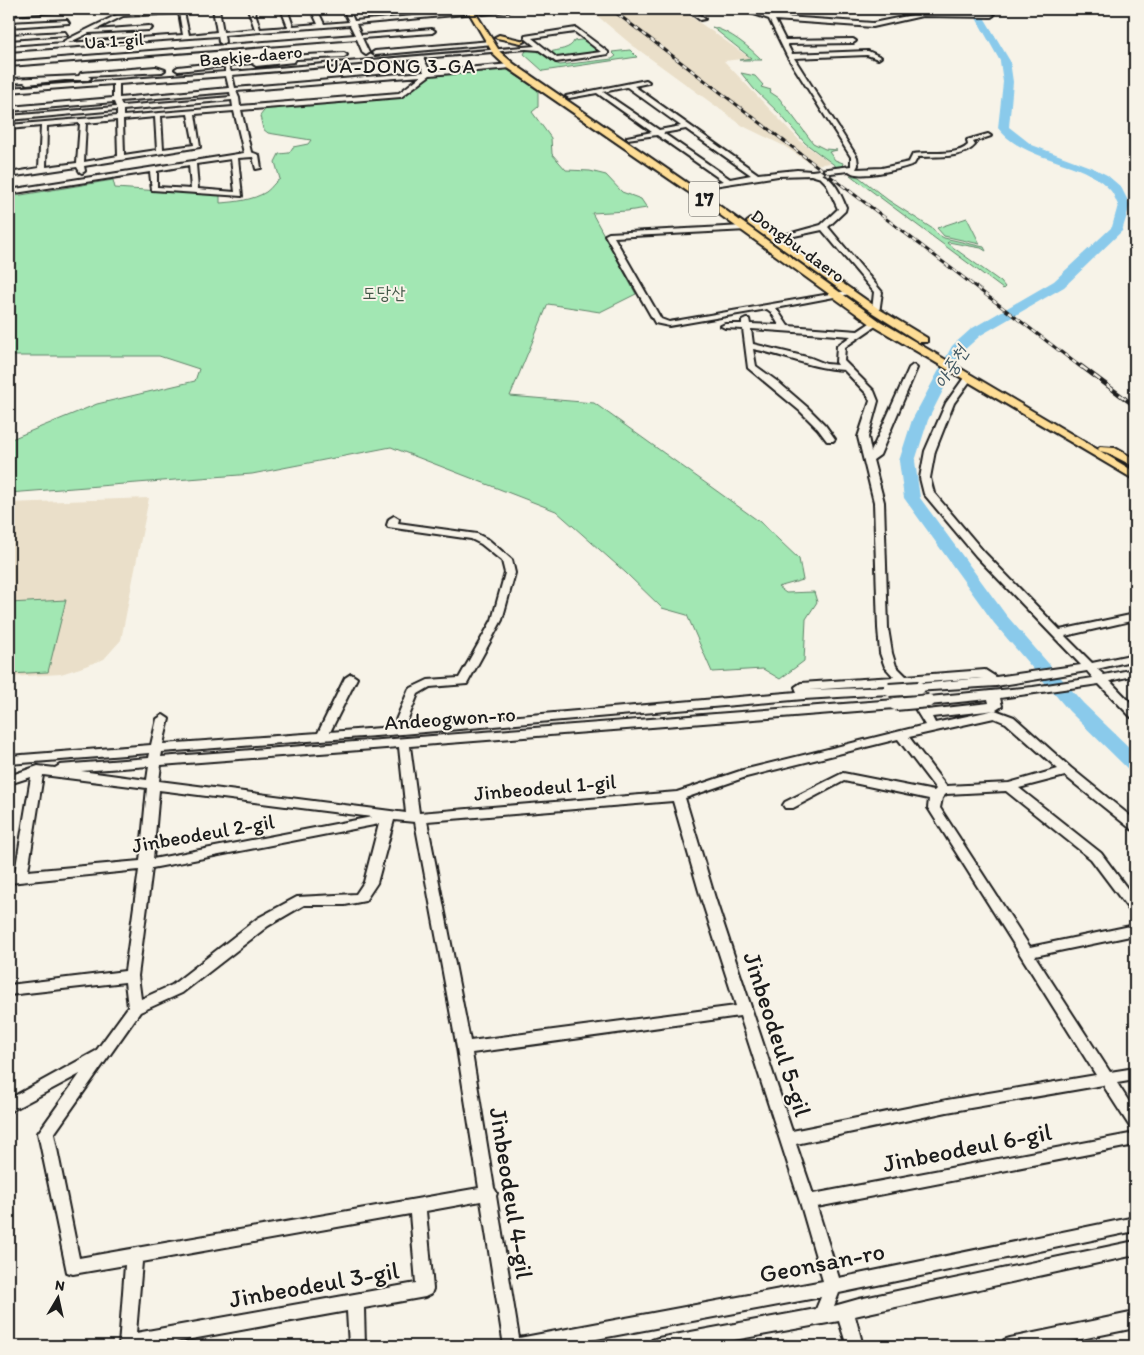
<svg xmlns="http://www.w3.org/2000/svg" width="1144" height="1355" font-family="Itim,'Poor Story',sans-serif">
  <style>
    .built { fill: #eadfc9 }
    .green { fill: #a2e7b3; stroke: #5f8268 }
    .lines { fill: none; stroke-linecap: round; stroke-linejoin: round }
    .river { fill: #8acaeb; fill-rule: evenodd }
    .minor-casing { stroke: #1c1c1c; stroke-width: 4 }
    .major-casing { stroke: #1c1c1c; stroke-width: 4 }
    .minor { fill: #f7f3e8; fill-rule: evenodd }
    .major { fill: #fedd96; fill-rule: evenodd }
    .rail-far1-casing { stroke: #1c1c1c; stroke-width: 3 }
    .rail-casing { stroke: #1c1c1c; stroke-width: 4.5 }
    .rail-far1 { stroke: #f7f3e8; stroke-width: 2; stroke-dasharray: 5; stroke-linecap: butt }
    .rail { stroke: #f7f3e8; stroke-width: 2.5; stroke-dasharray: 8; stroke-linecap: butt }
    .minor-bridge-casing { stroke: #1c1c1c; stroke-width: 16; stroke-linecap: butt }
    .minor-bridge { stroke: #f7f3e8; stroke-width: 12 }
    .labels { text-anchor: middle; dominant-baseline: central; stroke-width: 4; stroke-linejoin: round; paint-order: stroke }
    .far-street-label { font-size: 18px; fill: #1c1c1c; stroke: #f7f3e8 }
    .far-park-label { font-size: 18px; fill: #445949; stroke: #f7f3e8 }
    .far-water-label { font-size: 19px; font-style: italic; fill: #425964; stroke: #f7f3e8 }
    .far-quarter-label { font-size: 20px; letter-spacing: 1px; fill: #1c1c1c; stroke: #f7f3e8 }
    .shield { fill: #f7f3e8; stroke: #5e5c59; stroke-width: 1 }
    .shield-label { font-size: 20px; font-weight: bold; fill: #1c1c1c }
    .street-label { font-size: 21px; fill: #1c1c1c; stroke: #f7f3e8 }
    .near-street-label { font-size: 25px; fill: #1c1c1c; stroke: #f7f3e8 }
  </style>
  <rect width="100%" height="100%" fill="#f7f3e8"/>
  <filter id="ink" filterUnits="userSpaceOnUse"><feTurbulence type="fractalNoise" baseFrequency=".02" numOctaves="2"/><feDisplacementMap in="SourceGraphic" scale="10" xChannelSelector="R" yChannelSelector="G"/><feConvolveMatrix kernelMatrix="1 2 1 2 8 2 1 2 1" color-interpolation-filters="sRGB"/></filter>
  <g filter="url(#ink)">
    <!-- built -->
    <path class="built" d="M589 9H680L750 58 724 61 801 142 831 163 813 165 784 146 743 126 632 45Z
      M149 498 121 640 104 659 80 668 61 674 9 677V503Z"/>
    <!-- green -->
    <path class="green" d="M712 27C730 31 749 47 762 60H739L751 58Z
      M587 39 601 52 560 58H556L549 52C558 50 571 49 574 41Z
      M527 49C542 47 547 62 560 65L612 59 616 56 612 52 630 50 637 57 543 71 524 54Z
      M506 69 538 90V107L532 112 551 138 552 154 566 170 590 171 606 175 622 192 641 199 647 208 627 211 592 213 636 294 600 312 548 304 510 396 594 403 760 522 799 559 803 580 778 587 786 593 814 592 817 602 806 619 804 661 780 679 763 669 712 672 687 615 662 608 626 573 556 511 391 447 252 474 9 493V440L97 404 195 381 199 369 159 356H9V197L113 180 115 188 220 195V203C236 202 253 200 266 192 272 188 274 182 280 179L275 162 279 154 289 153 293 147 308 144 311 140 268 133 263 129 260 116 267 107 379 100 403 96 434 74Z
      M741 73 755 76 763 85 761 87 771 90 770 92 779 98 813 143 825 149 837 150 829 152 835 160 843 163 842 166 837 167 805 143 779 113 754 89Z
      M850 175 859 177 888 200 933 229 937 234 944 238 984 247 986 251 981 248 948 242 947 243 1001 282 1005 287 1003 289Z
      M967 218 980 244 944 236 937 228Z
      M66 600 48 672 9 674V603Z"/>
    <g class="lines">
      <!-- river -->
      <path class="river" d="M971 9H979L1010 61 1013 82 1009 127 1032 145 1093 168 1107 175 1121 187 1130 205 1122 231 1064 287 981 335 963 351 928 420 915 461 920 498 1006 615 1083 703 1135 753V771L1128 769 1069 711 994 623 904 498 899 461 912 420 952 346 971 329 1054 281 1112 227 1118 205C1116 201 1114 195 1111 191 1085 159 1026 164 998 128L1003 82 1000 61Z"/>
      <!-- minor casing -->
      <g class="minor-casing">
        <path id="minor" d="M52 9H79L76 11 9 15V11Z
          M129 9H136L129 13 207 9 204 11 184 12 189 35 217 32 213 9H219L223 32 255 29 248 9H254L260 29 288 27 281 9H287L293 26 318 24 311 9H317L324 24 349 22 343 9H349L354 21 473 11 476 13 356 24 361 35 432 29 435 31 432 33 362 38 369 53 366 55 363 53 357 39 9 66V62L355 35 350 25 224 35 225 42 222 44 219 42 218 36 9 51V47L64 43V41ZM179 13 183 35 68 43 89 33 149 30 152 28 149 26 95 30 123 16Z
          M502 9H521L483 14 480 12Z
          M685 9H691L705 19 700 20Z
          M739 9H747L771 16 873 23 922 13H991L994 15 991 17 922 16 873 27 775 20 785 40 853 39 856 41 853 43 787 44 792 54 868 51 881 57 878 59 867 55 794 58 857 157 858 165 856 169 882 168 909 162 913 154C929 151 956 157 968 145L967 140 988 134 991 136 973 142 975 145C963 159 935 156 918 157L914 164C901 169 858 180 849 171L821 174C834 178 841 195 846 207L845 211 828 227 882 292 879 313 872 311 874 292 822 230 785 238 781 236 821 225 838 209 826 183 821 178 811 175 778 176 688 190V188L723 181 657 135 627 139V137L652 132 597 93 569 98 566 96 646 80 649 82 648 83 634 86 758 174 797 170 812 171 851 166V157L787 56 769 19ZM627 87 681 126 659 130 603 92ZM686 129 751 175 730 179 663 133Z
          M67 20 69 23 9 27V23Z
          M576 28 608 52V54L556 62 539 50 526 49 423 58 430 71 511 64 514 66 511 68 430 75 401 97 241 110 251 152 259 155 261 168 256 169 253 157 238 158 242 196 152 190 150 172 9 194V190L244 153 234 111 195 114 200 147 84 166 85 171 82 173 80 172 77 167 9 177V173L39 168 41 126 9 129V125L117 116V110L9 120V116L116 107 114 102 9 111V107L113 98V84L9 92V88L225 72V66L178 71 175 69 178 67 262 58 265 60 263 61 286 59 288 56 344 53 347 55 344 57 296 59 294 62 256 66 253 64 254 63 228 65 231 72 535 46 525 38V36ZM575 32 601 52 557 58 532 38ZM418 59 424 72 235 88 232 75ZM226 76 229 88 119 98V84ZM421 76 399 93 240 106 239 98 236 91ZM230 92 231 97 122 106 120 101ZM232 100 233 107 123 116V110ZM188 114 194 145 163 149 161 116ZM155 117 157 150 124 155 123 120ZM117 120 118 156 84 162 86 123ZM80 123 77 163 46 167 47 126ZM231 159 235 192 198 189 196 164ZM189 165 191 189 157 187V171Z
          M65 32 67 35 9 39V35Z
          M491 41 493 44 375 55 372 53 375 51Z
          M156 67 165 70 162 72 88 76 91 78 88 80H65L27 84 24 82 9 83V79L79 76 81 73Z
          M744 226 748 228 747 230 614 237 661 319 669 322 853 290V294H850L776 308 788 326 858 331 873 321 880 323 845 347 844 361 874 391 878 401 868 437 871 452 909 368 913 365 917 368 880 455 873 460 884 502 888 628 892 653 896 666 906 676 985 670 996 677 1081 665 976 556 924 494 920 478 925 451 946 403 966 375 969 374 973 377 954 403 935 451 930 478 934 493 984 552 1060 630 1135 614V620L1065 636 1092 663 1135 654V660L1097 669 1104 675 1135 669V675L1110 681 1135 707V718L1131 717 1099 684 1000 698 1002 706 996 710 932 717 935 723 995 710 1014 717 1071 768 1135 820V830L1131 829 1065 776 1019 788 1101 853 1135 899V913L1130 911 1091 859 1006 791 946 794 942 798 940 808 1030 947 1135 925V935L1035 956 1110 1072 1135 1068V1080L1117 1083 1135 1111V1129L1130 1127 1103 1085 947 1112 796 1144 813 1194 1135 1133V1145L817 1207 839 1278 1135 1217V1231L839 1293 834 1306 859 1299 1135 1241V1255L859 1315 855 1316 863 1346H847L839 1321 701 1346H649L652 1340 658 1338 816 1309 821 1297 559 1346H504L481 1201 426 1211 433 1289 431 1294 425 1297 364 1308 365 1346H349L347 1311 153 1346H119L125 1265 73 1274 67 1272 38 1133 80 1074 9 1112V1099L96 1051 128 1007 125 982 9 995V985L125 971 139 870 9 883V873H15L31 777 9 784V776L38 766 55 768 60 765 149 758 150 753 9 764V756L151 745 157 719 163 715 169 719 163 744 318 733 345 678 351 674 357 678 330 732 393 727 409 689 428 680 459 678 492 620 505 573 502 561 481 544 471 539 388 527 387 525 389 519 394 516 399 519 398 523 477 534 489 540 512 560 515 573 502 620 467 684 430 687 418 694 405 726 797 692 795 687 801 683 894 677 885 667 880 653 878 628 874 502 858 437 870 401 867 394 844 370C813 369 784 355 753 349L756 366 778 382 807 407 825 425 835 439 833 441H827L818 429 800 411 748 368 743 329 725 328 721 326 725 324H742V321L746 319H749L750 324 779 325 771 312 767 309 669 326 655 323 605 235 609 233ZM751 329 851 336 837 346 836 362 838 365 826 364 811 358 753 344ZM1087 671 1093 678 1033 687 929 697 923 701 929 705 988 699 989 703 927 710 915 691 996 686ZM983 678 919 684 913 688 910 683ZM900 684 925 725 743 770 677 792 419 813 410 746 895 708 901 704 895 700 161 757 162 752 402 734 804 699 889 694 893 693 895 690 893 687 808 690ZM994 718 1006 723 1058 769 1009 783 946 786 909 737ZM898 739 936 789 934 791 843 773 785 802 783 805 785 808H793L844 781 929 799 928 808 930 811 1096 1075 947 1100 792 1131 715 898 685 798 746 777ZM399 747 406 813 159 781 161 765ZM149 766 147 780 81 771ZM43 775 147 788 140 861 28 871ZM159 790 372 817 153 859ZM673 801 701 898 736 1006 470 1041 427 821ZM394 820 415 822 457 1048 479 1188 79 1258 54 1134 140 1012 182 993 268 926 304 905H345L365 901 377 883ZM379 824 364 882 356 894 297 897 258 918 172 985 141 999 138 976 152 868ZM740 1016 800 1202 823 1281 519 1338 496 1196 497 1193 494 1188 472 1053ZM410 1214 416 1283 136 1333 142 1262Z
          M1135 1312V1328L1047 1346H1001L1004 1340 1010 1338Z"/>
      </g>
      <!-- major casing -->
      <g class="major-casing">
        <path id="major" d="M467 9H473L500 52 514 64 693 187 880 321 1100 451 1098 449 1100 447 1115 448 1135 459V467L1108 453 1100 451 1135 472V480L872 325 687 191 508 68 494 55Z
          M499 35 525 41 521 43 497 38 495 37Z
          M751 219 879 309 927 338V342H919L873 313 748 224 747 222Z"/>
      </g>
      <!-- minor -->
      <use href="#minor" class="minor"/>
      <!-- major -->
      <use href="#major" class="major"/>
      <!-- rail-far1 casing -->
      <g class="rail-far1-casing">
        <path id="rail-far1" d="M611 9 1082 368"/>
      </g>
      <!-- rail casing -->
      <g class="rail-casing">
        <path id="rail" d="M1081 366 1135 406"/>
      </g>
      <!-- rail-far1 -->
      <use href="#rail-far1" class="rail-far1"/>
      <!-- rail -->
      <use href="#rail" class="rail"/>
      <!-- minor-bridge casing -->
      <g class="minor-bridge-casing">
        <path id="minor-bridge" d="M889 690 919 688
          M895 704 929 701"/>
      </g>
      <!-- minor-bridge -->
      <use href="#minor-bridge" class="minor-bridge"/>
    </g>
  </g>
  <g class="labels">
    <!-- far-street labels -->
    <g class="far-street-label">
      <text transform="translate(114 41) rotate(-4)">Ua 1-gil</text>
      <text transform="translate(251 56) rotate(-5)">Baekje-daero</text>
      <text transform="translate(798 246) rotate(36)">Dongbu-daero</text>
    </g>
    <!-- far-park labels -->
    <g class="far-park-label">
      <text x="384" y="293">도당산</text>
    </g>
    <!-- far-water labels -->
    <g class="far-water-label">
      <text transform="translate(951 367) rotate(-58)">아중천</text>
    </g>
    <!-- far-quarter labels -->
    <g class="far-quarter-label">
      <text x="401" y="66">UA-DONG 3-GA</text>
    </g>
    <!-- shield labels -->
    <rect class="shield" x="689" y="181.5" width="30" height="35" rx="4"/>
    <g class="shield-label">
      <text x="704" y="199">17</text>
    </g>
    <!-- street labels -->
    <g class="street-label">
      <text transform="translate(450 718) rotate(-4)">Andeogwon-ro</text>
      <text transform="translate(545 787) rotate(-5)">Jinbeodeul 1-gil</text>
      <text transform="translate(203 833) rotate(-10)">Jinbeodeul 2-gil</text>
    </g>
    <!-- near-street labels -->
    <g class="near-street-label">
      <text transform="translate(778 1034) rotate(72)">Jinbeodeul 5-gil</text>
      <text transform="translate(967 1147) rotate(-11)">Jinbeodeul 6-gil</text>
      <text transform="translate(512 1193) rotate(81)">Jinbeodeul 4-gil</text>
      <text transform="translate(822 1262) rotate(-11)">Geonsan-ro</text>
      <text transform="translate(314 1284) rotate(-10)">Jinbeodeul 3-gil</text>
    </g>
  </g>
  <!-- margin -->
  <rect width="1144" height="1355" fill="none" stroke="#f7f3e8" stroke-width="30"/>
  <rect x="15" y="15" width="1114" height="1325" fill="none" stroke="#1c1c1c" stroke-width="2" filter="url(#ink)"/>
  <!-- north arrow -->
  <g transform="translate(58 1298) rotate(9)" stroke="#f7f3e8" stroke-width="4" paint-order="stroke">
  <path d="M0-4L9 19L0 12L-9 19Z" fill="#1c1c1c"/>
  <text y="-8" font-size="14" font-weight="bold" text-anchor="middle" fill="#1c1c1c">N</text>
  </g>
</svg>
